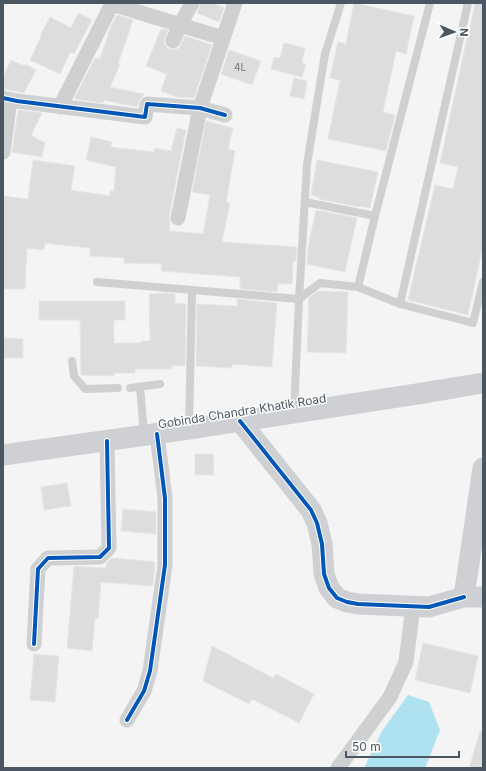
<svg xmlns="http://www.w3.org/2000/svg" width="486" height="771" font-family="Inter,sans-serif">
  <style>
    .water { fill: #aee2f0 }
    .building { fill: #ddddde; stroke: #e5e6e7 }
    .lines { fill: none; stroke-linecap: round; stroke-linejoin: round }
    .lane { stroke: #ced0d2; stroke-width: 8 }
    .street { stroke: #ced0d2; stroke-width: 15 }
    .secondary { stroke: #ced0d4; stroke-width: 21 }
    .cycleway-casing { stroke: #fff; stroke-width: 6 }
    .cycleway { stroke: #0057b8; stroke-width: 4 }
    .labels { text-anchor: middle; dominant-baseline: central; stroke-width: 3; stroke-linejoin: round; paint-order: stroke }
    .number-label { font-size: 10px; fill: #707881 }
    .street-label { font-size: 12px; fill: #4a5661; stroke: #fff }
  </style>
  <rect width="100%" height="100%" fill="#f4f4f4"/>
  <!-- water -->
  <path class="water" d="M408 695 429 702 440 730 425 768H364L382 731Z"/>
  <!-- building -->
  <path class="building" d="M201 3H212L224 8 219 22 197 13Z
    M354 3 414 16 406 54 396 51 383 112 395 115 386 151 328 139 340 80 330 78 338 42 346 44Z
    M475 3H483V246L468 315 408 300 435 185 453 189 458 167 440 163 467 38H468Z
    M78 13 92 20 74 54 70 52 60 74 30 60 41 37 40 36 50 17 71 28Z
    M117 15 133 20 118 64 120 65 110 87 144 94 143 96 140 99 137 107 104 100 103 103 74 99 95 58 100 59 111 26Z
    M161 29 168 30 164 42 166 47 170 49 174 50 179 48 185 36 212 45 194 98 177 97 161 91 167 74 146 66Z
    M284 43 305 48 302 63 306 64 302 77 271 69 274 57 280 58Z
    M229 50 261 61 252 85 221 74Z
    M11 60 24 66 25 64 36 70 24 93 3 89V77Z
    M294 78 307 81 304 99 290 96Z
    M18 110 42 113 31 135 41 141 45 142 42 157 12 152Z
    M206 121 233 128 228 149 235 151 226 202 230 203 222 242 297 247 296 261H293L292 284H278L277 292 240 289V277L161 271 162 264 124 263V258L90 256V248L45 243 44 250 27 248 25 289H3V196L28 199 33 160 75 166 71 190 110 196V191H114L116 167 86 160 91 137 112 142 110 147 154 152V148L171 151 177 128 186 130 169 216 170 222 169 231 203 234 210 195 192 192Z
    M317 160 378 172 370 208 359 206V207L319 199V197L311 195Z
    M316 210 357 218 345 272 307 264 308 248Z
    M318 291 348 292 346 353 307 352 309 298Z
    M165 293 175 294V303L186 304 185 366 172 365V369H135V373H114V376L81 375 80 320H39V301H125V320H114V343H141V341H150L149 294Z
    M237 299 277 303 272 367 232 364V368L196 366 197 304 237 306Z
    M3 338 23 339V358H3Z
    M195 454H213L214 475H195Z
    M67 483 71 506 44 510 41 487Z
    M123 509 156 512V534L121 531Z
    M112 558 155 562 153 586 101 582 98 619H95L92 651 67 648 74 566 106 568 107 563Z
    M423 643 478 656 470 693 415 680Z
    M212 646 273 678 276 674 314 694 299 723 252 699 249 704 203 681Z
    M34 654 59 656 55 702 30 700Z
    M480 731 483 732V768H469Z"/>
  <g class="lines">
    <!-- lane -->
    <path class="lane" d="M305 202 375 216
      M97 282 192 290
      M358 287 375 216 430 3
      M400 304 473 323 483 282
      M72 361 74 376 85 389 118 388
      M140 387 144 434
      M130 388 160 384
      M294 412 299 299 307 164 325 54 341 3
      M189 428 192 290 299 299 320 283 358 287 400 304 468 3"/>
    <!-- street -->
    <path class="street" d="M173 41 180 25 192 3
      M3 98 17 101 145 117 147 104 200 108 225 115
      M60 107 112 4 223 38
      M3 152 10 100
      M178 218 200 108 235 3
      M34 644 38 569 48 558 100 557 109 548 107 441
      M127 720 144 691 150 671 165 565V498L157 434
      M338 768 390 697 406 662 413 606"/>
    <!-- secondary -->
    <path class="secondary" d="M240 421 311 510 317 523 322 544 324 574 329 588 337 598 347 602 358 604 429 607 464 597
      M3 455 189 429 417 394 483 383
      M483 468 464 597H483"/>
    <!-- cycleway casing -->
    <g class="cycleway-casing">
      <path id="cycleway" d="M3 98 17 101 145 117 147 104 200 108 225 115
        M240 421 311 510 317 523 322 544 324 574 329 588 337 598 347 602 358 604 429 607 464 597
        M34 644 38 569 48 558 100 557 109 548 107 441
        M127 720 144 691 150 671 165 565V498L157 434"/>
    </g>
    <!-- cycleway -->
    <use href="#cycleway" class="cycleway"/>
  </g>
  <g class="labels">
    <!-- number labels -->
    <g class="number-label">
      <text x="240" y="67">4L</text>
    </g>
    <!-- street labels -->
    <g class="street-label">
      <text transform="translate(242 411) rotate(-9)">Gobinda Chandra Khatik Road</text>
    </g>
  </g>
  <!-- border -->
  <rect width="486" height="771" fill="none" stroke="#4a5661" stroke-width="8"/>
  <!-- north arrow -->
  <g transform="translate(454 32) rotate(92)" stroke="#ffffff" stroke-width="3" paint-order="stroke">
  <path d="M0-3L7 15L0 10L-7 15Z" fill="#4a5661"/>
  <text y="-6" font-size="11" font-weight="bold" text-anchor="middle" fill="#4a5661">N</text>
  </g>
  <!-- scale -->
  <path d="M346 751v6h113v-6" fill="none" stroke="#4a5661" stroke-width="2"/>
  <text x="352" y="751" font-size="12" fill="#4a5661" stroke="#ffffff" stroke-width="3" paint-order="stroke">50 m</text>
</svg>
